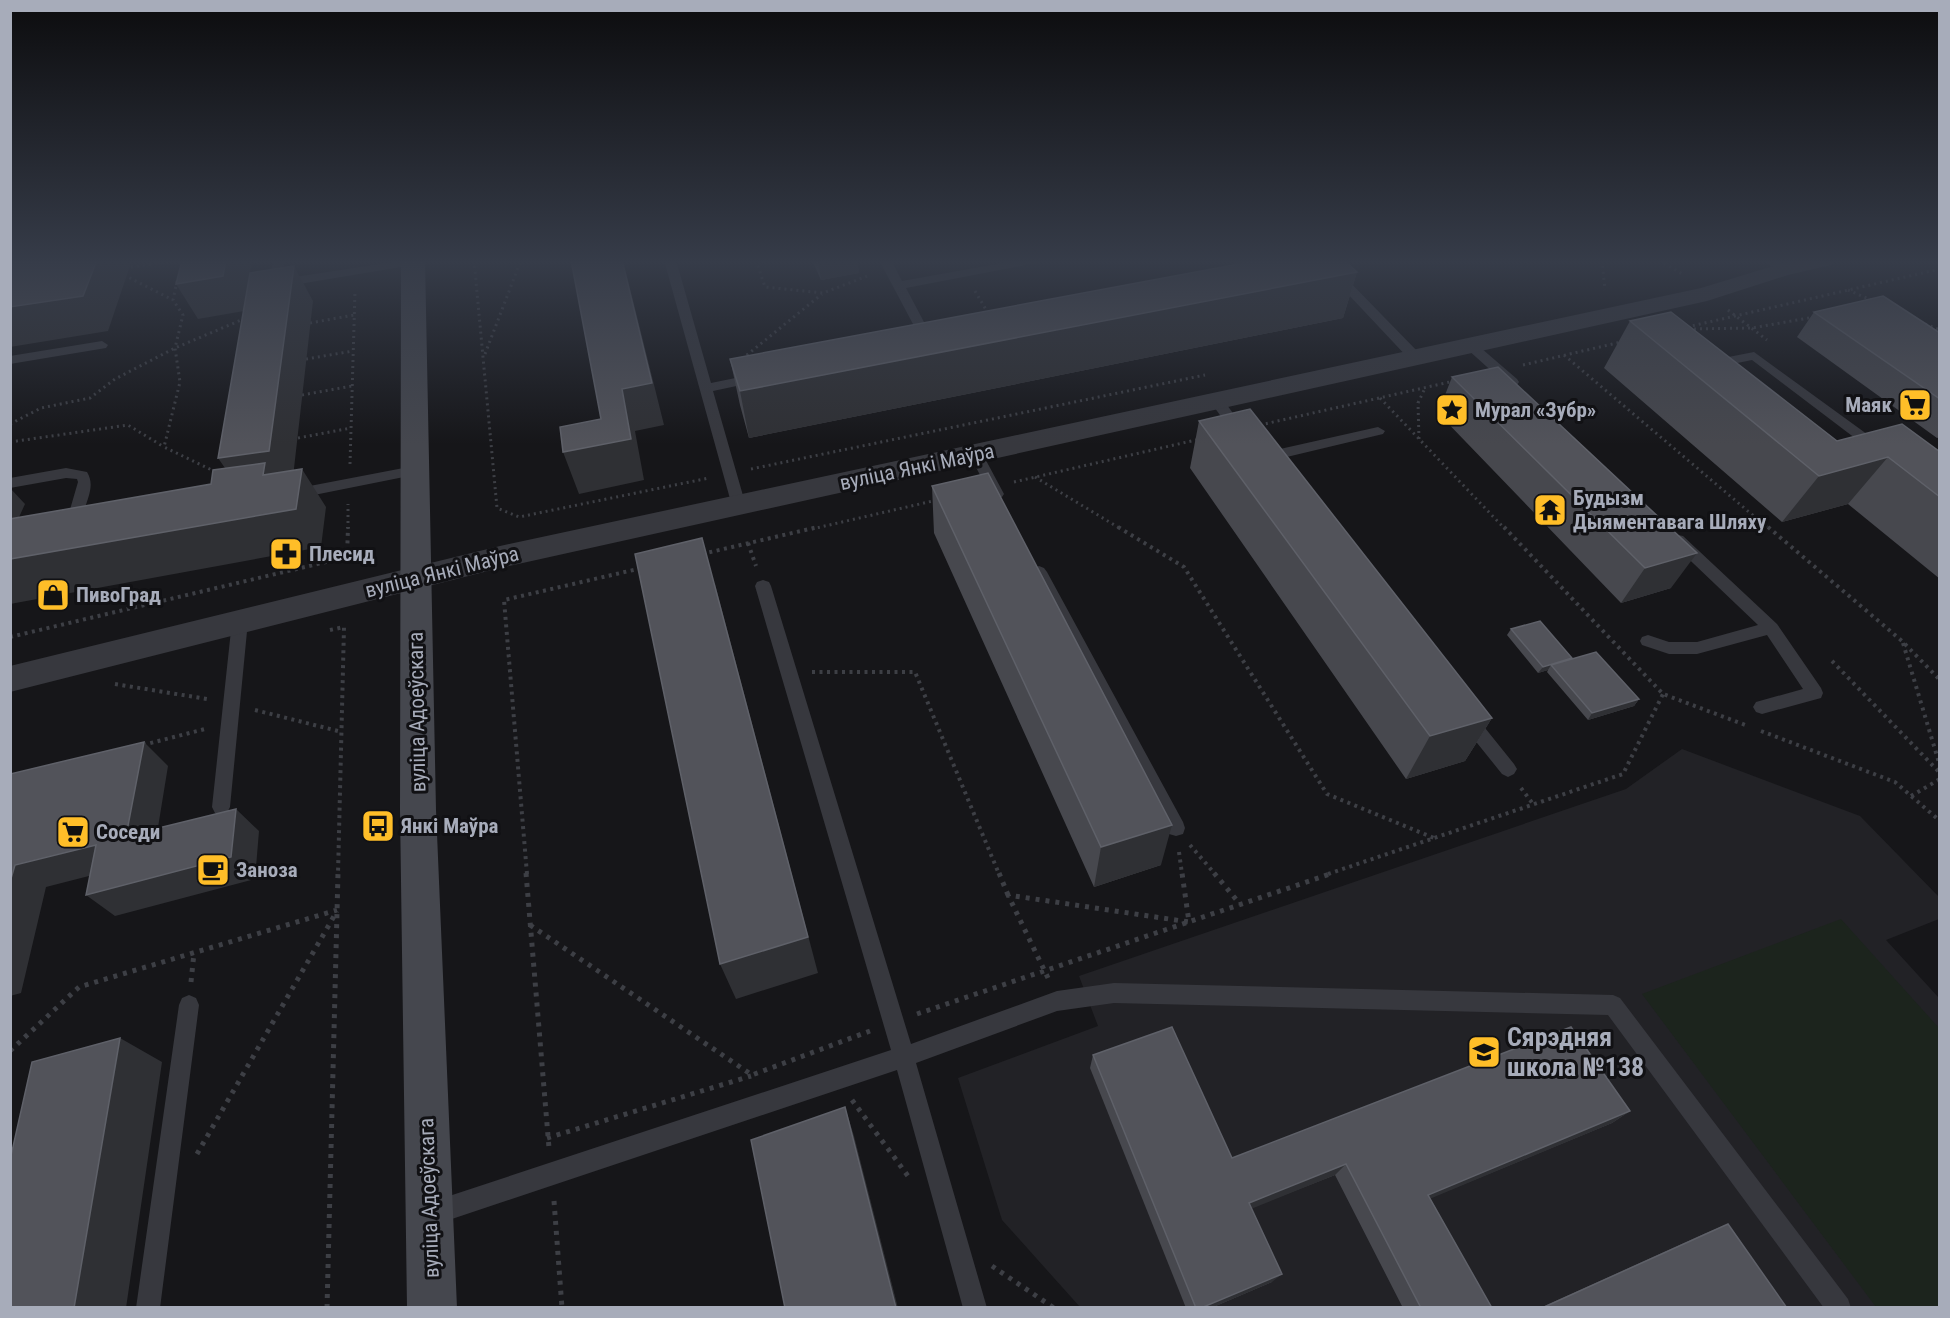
<svg xmlns="http://www.w3.org/2000/svg" width="1950" height="1318" font-family="'Roboto Condensed',sans-serif">
  <style>
    .built { fill: #222226 }
    .green { fill: #1c241d }
    .lines { fill: none; stroke-linecap: round; stroke-linejoin: round }
    .path-far2 { stroke: #3d3f45; stroke-width: 3; stroke-dasharray: 2 4; stroke-linecap: butt }
    .path-far1 { stroke: #3d3f45; stroke-width: 4; stroke-dasharray: 3 4.5; stroke-linecap: butt }
    .path { stroke: #3d3f45; stroke-width: 5; stroke-dasharray: 4 6; stroke-linecap: butt }
    .service { fill: #37383e; fill-rule: evenodd }
    .tertiary { fill: #37383e; fill-rule: evenodd }
    .secondary { fill: #45474e; fill-rule: evenodd }
    .wall { fill: #47484e }
    .shaded-wall { fill: #2f3034 }
    .building { fill: #52535a; stroke: #5f6169; stroke-width: 1.5 }
    .labels { text-anchor: middle; dominant-baseline: central; stroke-width: 6; stroke-linejoin: round; paint-order: stroke }
    .poi-label { font-size: 21px; font-weight: bold; fill: #a7acba; stroke: #111114; text-anchor: start }
    .street-label { font-size: 21px; fill: #a7acba; stroke: #111114 }
    .near-poi-label { font-size: 26px; font-weight: bold; fill: #a7acba; stroke: #111114; text-anchor: start }
  </style>
  <rect width="100%" height="100%" fill="#161619"/>
  <!-- built -->
  <path class="built" d="M1682 749 1860 816 1939 897V919L1886 940 1939 998V1307H1080L1002 1220 958 1078 1098 1026 1079 976 1626 789Z"/>
  <!-- green -->
  <path class="green" d="M1841 919 1939 1028V1307H1876L1642 994Z"/>
  <g class="lines">
    <!-- path-far2 -->
    <path class="path-far2" d="M474 260 497 508 519 517 709 478
      M756 260 765 287 823 293 870 275
      M1602 260 1605 290
      M1659 260 1684 275
      M125 268 178 260
      M124 275 173 300
      M177 281 173 300 183 315 175 348 180 382 164 447 218 473
      M1848 290 1871 300
      M975 291 988 313
      M1728 310 1767 340
      M310 323 354 315
      M1925 324 1940 330
      M1687 327 1940 269
      M1688 329 1752 328 1814 317
      M485 354 521 260
      M1564 355 1769 529
      M306 359 353 351
      M742 359 822 294
      M1523 365 1621 342
      M302 395 352 386
      M1380 398 1505 529
      M10 424 41 408 90 398 115 379 175 348 246 318
      M1260 425 1454 381
      M298 438 351 428
      M1419 439 1418 403 1425 388
      M10 442 128 425 164 447
      M350 464 355 291
      M751 469 1205 375
      M1035 477 1121 529
      M1014 482 1200 439
      M348 529V504
      M812 529 937 500"/>
    <!-- path-far1 -->
    <path class="path-far1" d="M1118 527 1184 567 1327 794 1434 838
      M1504 527 1663 694 1748 726
      M1768 527 1902 641 1940 680
      M748 543 756 566
      M702 554 818 527
      M330 630 344 627 338 874
      M10 637 347 557 348 527
      M1903 643 1940 766
      M1832 661 1940 773
      M812 672H915L999 874
      M115 684 207 699
      M255 710 342 732
      M1761 731 1895 782 1940 821
      M143 745 205 729
      M1521 788 1533 804
      M1911 796 1940 779
      M1190 845 1215 874
      M1179 852 1182 874
      M527 874 504 600 642 568
      M1328 874 1623 774 1663 694"/>
    <!-- path -->
    <path class="path" d="M526 873 549 1148
      M999 873 1008 895
      M1214 873 1240 904
      M530 925 752 1075 870 1031
      M1048 978 1008 895 1189 922 1182 873
      M191 982 194 953
      M917 1014 1333 873
      M10 1051 79 987 337 910
      M852 1100 908 1176
      M547 1138 751 1076
      M197 1154 337 911
      M554 1201 562 1308
      M992 1266 1054 1308
      M327 1308 338 873"/>
    <!-- service -->
    <path class="service" d="M273 260H285L282 279 406 260H417L419 262 413 265 275 288 269 284Z
      M664 260H676L711 383 755 374 762 378 760 381 713 391 746 506 744 510 739 511 732 506Z
      M879 260H891L902 281 1019 260H1042L1036 263 906 288 934 341 928 345 922 341Z
      M1231 260H1243L1258 276V282H1250Z
      M1332 260H1344L1342 274 1420 354 1421 357 1420 360H1410L1332 277Z
      M1762 260H1775L1788 269 1782 273Z
      M102 341 108 345 106 348 10 364V356Z
      M1470 341 1474 342 1517 379 1519 382 1517 385H1507L1466 348 1464 345Z
      M1754 352 1882 445 1884 448 1882 451H1872L1752 360 1713 368 1707 364 1713 360Z
      M1217 397 1222 398 1245 430 1247 433 1245 436H1235L1212 404 1210 401Z
      M1378 427 1385 431 1383 434 1262 463 1255 458 1262 453Z
      M976 449 981 451 1004 494 1002 497H992L990 494 969 454Z
      M414 466 419 468 421 471 419 474 294 499 287 494 294 489Z
      M66 468 87 472C95 485 88 497 84 511L94 521 92 525H82L69 513 78 482 77 479 66 478 10 488V478Z
      M1678 535 1683 536 1777 624 1821 688 1823 693 1821 698 1762 714 1756 712 1753 707 1756 702 1803 689 1767 635 1697 654H1669L1642 645 1640 641 1642 637 1648 635 1669 642H1697L1758 625 1673 544 1670 540 1673 536Z
      M1039 566 1044 568 1047 572 1183 822 1185 828 1183 834 1176 836 1169 834 1031 572 1034 568Z
      M763 580 769 582 771 586 911 1044 1057 991 1114 983 1613 995 1620 998 1848 1299 1851 1308H1824L1608 1015 1114 1003 1057 1011 916 1063 987 1308H963L897 1070 431 1226 423 1222 419 1214 423 1206 431 1202 891 1050 755 586 757 582Z
      M240 615 246 617 248 621 230 807 227 813 221 815 215 813 212 807 232 621 234 617Z
      M1467 711 1473 713 1514 764 1517 769 1514 774 1508 777 1502 774 1461 723 1458 718 1461 713Z
      M189 995 196 998 199 1005 160 1308H136L179 1005 182 998Z"/>
    <!-- tertiary -->
    <path class="tertiary" d="M1793 260H1835L1831 265 1788 275 1707 301 500 568 10 692V666L500 546 1701 288Z"/>
    <!-- secondary -->
    <path class="secondary" d="M401 260H425L436 810 457 1308H407L400 810Z"/>
  </g>
  <!-- wall -->
  <path class="wall" d="M812 260H857L859 273 821 280Z
    M1357 272 1343 318 749 438 740 405 730 359Z
    M1814 312 1940 333V437L1937 438 1797 337Z
    M1630 321 1837 441 1940 452V579L1848 504 1782 522 1604 368Z
    M1452 377 1671 588 1621 603 1438 413Z
    M1199 421 1492 718 1465 761 1406 779 1190 468Z
    M932 486 1161 865 1094 887 934 533Z
    M1511 629 1572 659 1639 699 1634 706 1588 720 1547 672 1548 670 1538 673 1507 635Z
    M1093 1055 1232 1158 1630 1111 1612 1123 1430 1198 1492 1308H1403L1335 1175 1251 1208 1272 1282 1211 1308H1186L1090 1068Z
    M1728 1224 1787 1308H1540L1706 1233Z"/>
  <!-- shaded-wall -->
  <path class="shaded-wall" d="M97 260H132L108 331 10 347V307Z
    M226 260H252L244 311 198 319 176 284Z
    M622 260H623L664 425 635 431 644 480 579 494 563 452 631 439 622 389Z
    M818 260H857L859 273 821 280Z
    M294 266 313 301 292 486 302 469 326 507 321 547 10 604V559L243 494 218 458Z
    M1357 272 1343 318 749 438 740 391Z
    M1888 457 1848 504 1782 522 1819 476Z
    M10 488 25 504 10 537Z
    M1697 553 1671 588 1621 603 1645 568Z
    M715 584 818 973 736 999 720 964Z
    M1572 658 1551 665 1548 670 1538 673 1543 667Z
    M1639 699 1634 706 1588 720 1592 713Z
    M1492 718 1465 761 1406 779 1430 736Z
    M144 742 168 766 153 858 126 836Z
    M236 809 259 831 255 879 115 916 86 895Z
    M1172 825 1161 865 1094 887 1101 847Z
    M96 845 124 867 46 887 21 993 10 996V882L15 865Z
    M120 1038 162 1062 126 1308H74Z
    M845 1107 854 1136 898 1308H896Z
    M1630 1111 1612 1123 1415 1205 1428 1195Z
    M1346 1164 1335 1175 1241 1213 1249 1203Z
    M1282 1274 1272 1282 1211 1308H1201Z"/>
  <!-- building -->
  <path class="building" d="M10 260H97L83 296 10 307Z
    M182 260H226L223 276 176 284Z
    M571 260H622L652 383 622 389 631 439 563 452 560 427 601 419Z
    M1260 260H1344L1357 272 740 391 730 359Z
    M294 266 269 451 218 458 250 273Z
    M1883 296 1940 333V399L1814 312Z
    M1671 312 1837 441 1902 424 1940 452V497L1888 457 1819 476 1630 321Z
    M1498 367 1697 553 1645 568 1452 377Z
    M1250 409 1492 718 1430 736 1199 421Z
    M265 463 263 475 302 469 296 509 10 559V519L211 484 213 470Z
    M988 473 1172 825 1101 847 932 486Z
    M702 538 808 937 720 964 635 554Z
    M1540 621 1572 658 1543 667 1511 629Z
    M1596 652 1639 699 1592 713 1551 665Z
    M144 742 126 836 236 809 231 857 86 895 96 845 15 865 10 882V774Z
    M1172 1027 1232 1158 1571 1027 1630 1111 1428 1195 1492 1308H1421L1346 1164 1249 1203 1282 1274 1201 1308H1196L1093 1055Z
    M120 1038 74 1308H10V1160L32 1062Z
    M845 1107 896 1308H785L751 1140Z
    M1728 1224 1787 1308H1542Z"/>
  <!-- sky -->
  <linearGradient id="sky" x2="0" y2="1"><stop stop-color="#0c0c0e"/><stop offset="0.59" stop-color="#363c49"/><stop offset="1" stop-color="#363c49" stop-opacity="0"/></linearGradient>
  <rect width="1950" height="444" fill="url(#sky)"/>
  <!-- icons -->
  <defs>
    <g id="supermarket-square" transform="scale(1.725)"><rect x="-9" y="-9" width="18" height="18" rx="4" fill="#ffbe28" stroke="#111114"/><path d="M-6-5.5h2.5l.6 2H6L4.5 2H-2.5L-4.4-4H-6ZM-1.5 3.2a1.3 1.3 0 1 0 .1 0ZM3 3.2a1.3 1.3 0 1 0 .1 0Z" fill="#111"/></g>
    <g id="sight-square" transform="scale(1.725)"><rect x="-9" y="-9" width="18" height="18" rx="4" fill="#ffbe28" stroke="#111114"/><path d="M0-6L1.8-2.2L6-1.7L2.9 1.2L3.7 5.4L0 3.3L-3.7 5.4L-2.9 1.2L-6-1.7L-1.8-2.2Z" fill="#111"/></g>
    <g id="temple-square" transform="scale(1.725)"><rect x="-9" y="-9" width="18" height="18" rx="4" fill="#ffbe28" stroke="#111114"/><path d="M0-6L5-2H3V0L6.5 2.5H4V6H1.5V3h-3V6H-4V2.5H-6.5L-3 0V-2H-5Z" fill="#111"/></g>
    <g id="pharmacy-square" transform="scale(1.725)"><rect x="-9" y="-9" width="18" height="18" rx="4" fill="#ffbe28" stroke="#111114"/><path d="M-2-6h4v4h4v4h-4v4h-4v-4h-4v-4h4Z" fill="#111"/></g>
    <g id="shop-square" transform="scale(1.725)"><rect x="-9" y="-9" width="18" height="18" rx="4" fill="#ffbe28" stroke="#111114"/><path d="M-5-2.5h2.3a2.7 3.5 0 0 1 5.4 0H5L5.5 6h-11ZM-1.5-2.5h3a1.5 2.3 0 0 0-3 0Z" fill="#111"/></g>
    <g id="bus-square" transform="scale(1.725)"><rect x="-9" y="-9" width="18" height="18" rx="4" fill="#ffbe28" stroke="#111114"/><path d="M-5-6H5V4H4V6H2V4H-2V6H-4V4H-5ZM-3.5-4V0h7V-4ZM-3.5 1.2v1.5H-2V1.2ZM2 1.2v1.5H3.5V1.2Z" fill="#111"/></g>
    <g id="cafe-square" transform="scale(1.725)"><rect x="-9" y="-9" width="18" height="18" rx="4" fill="#ffbe28" stroke="#111114"/><path d="M-5.5-4.5H6V0H3Q3 3.5 0 3.5H-2.5Q-5.5 3.5-5.5 0ZM3-3.2v2h1.7v-2ZM-6 4.5H4V6H-6Z" fill="#111"/></g>
    <g id="school-square" transform="scale(1.725)"><rect x="-9" y="-9" width="18" height="18" rx="4" fill="#ffbe28" stroke="#111114"/><path d="M0-5L7-2L0 1L-7-2ZM-4 1L0 2.5L4 1V4Q0 6-4 4Z" fill="#111"/></g>
  </defs>
  <g fill-rule="evenodd">
    <use href="#supermarket-square" x="1915" y="405"/>
    <use href="#sight-square" x="1452" y="410"/>
    <use href="#temple-square" x="1550" y="510"/>
    <use href="#pharmacy-square" x="286" y="554"/>
    <use href="#shop-square" x="53" y="595"/>
    <use href="#bus-square" x="378" y="826"/>
    <use href="#supermarket-square" x="73" y="832"/>
    <use href="#cafe-square" x="213" y="870"/>
    <use href="#school-square" x="1484" y="1052"/>
  </g>
  <g class="labels">
    <!-- poi labels -->
    <g class="poi-label">
      <text x="1892" y="405" text-anchor="end">Маяк</text>
      <text x="1475" y="410">Мурал «Зубр»</text>
      <text x="1573" y="498">Будызм<tspan x="1573" dy="24">Дыяментавага Шляху</tspan></text>
      <text x="309" y="554">Плесид</text>
      <text x="76" y="595">ПивоГрад</text>
      <text x="401" y="826">Янкі Маўра</text>
      <text x="96" y="832">Соседи</text>
      <text x="236" y="870">Заноза</text>
    </g>
    <!-- street labels -->
    <g class="street-label">
      <text transform="translate(917 467) rotate(-12)">вуліца Янкі Маўра</text>
      <text transform="translate(442 572) rotate(-14)">вуліца Янкі Маўра</text>
      <text transform="translate(417 712) rotate(-91)">вуліца Адоеўскага</text>
      <text transform="translate(429 1198) rotate(-92)">вуліца Адоеўскага</text>
    </g>
    <!-- near-poi labels -->
    <g class="near-poi-label">
      <text x="1507" y="1037">Сярэдняя<tspan x="1507" dy="30">школа №138</tspan></text>
    </g>
  </g>
  <!-- border -->
  <rect width="1950" height="1318" fill="none" stroke="#a7acba" stroke-width="24"/>
</svg>
